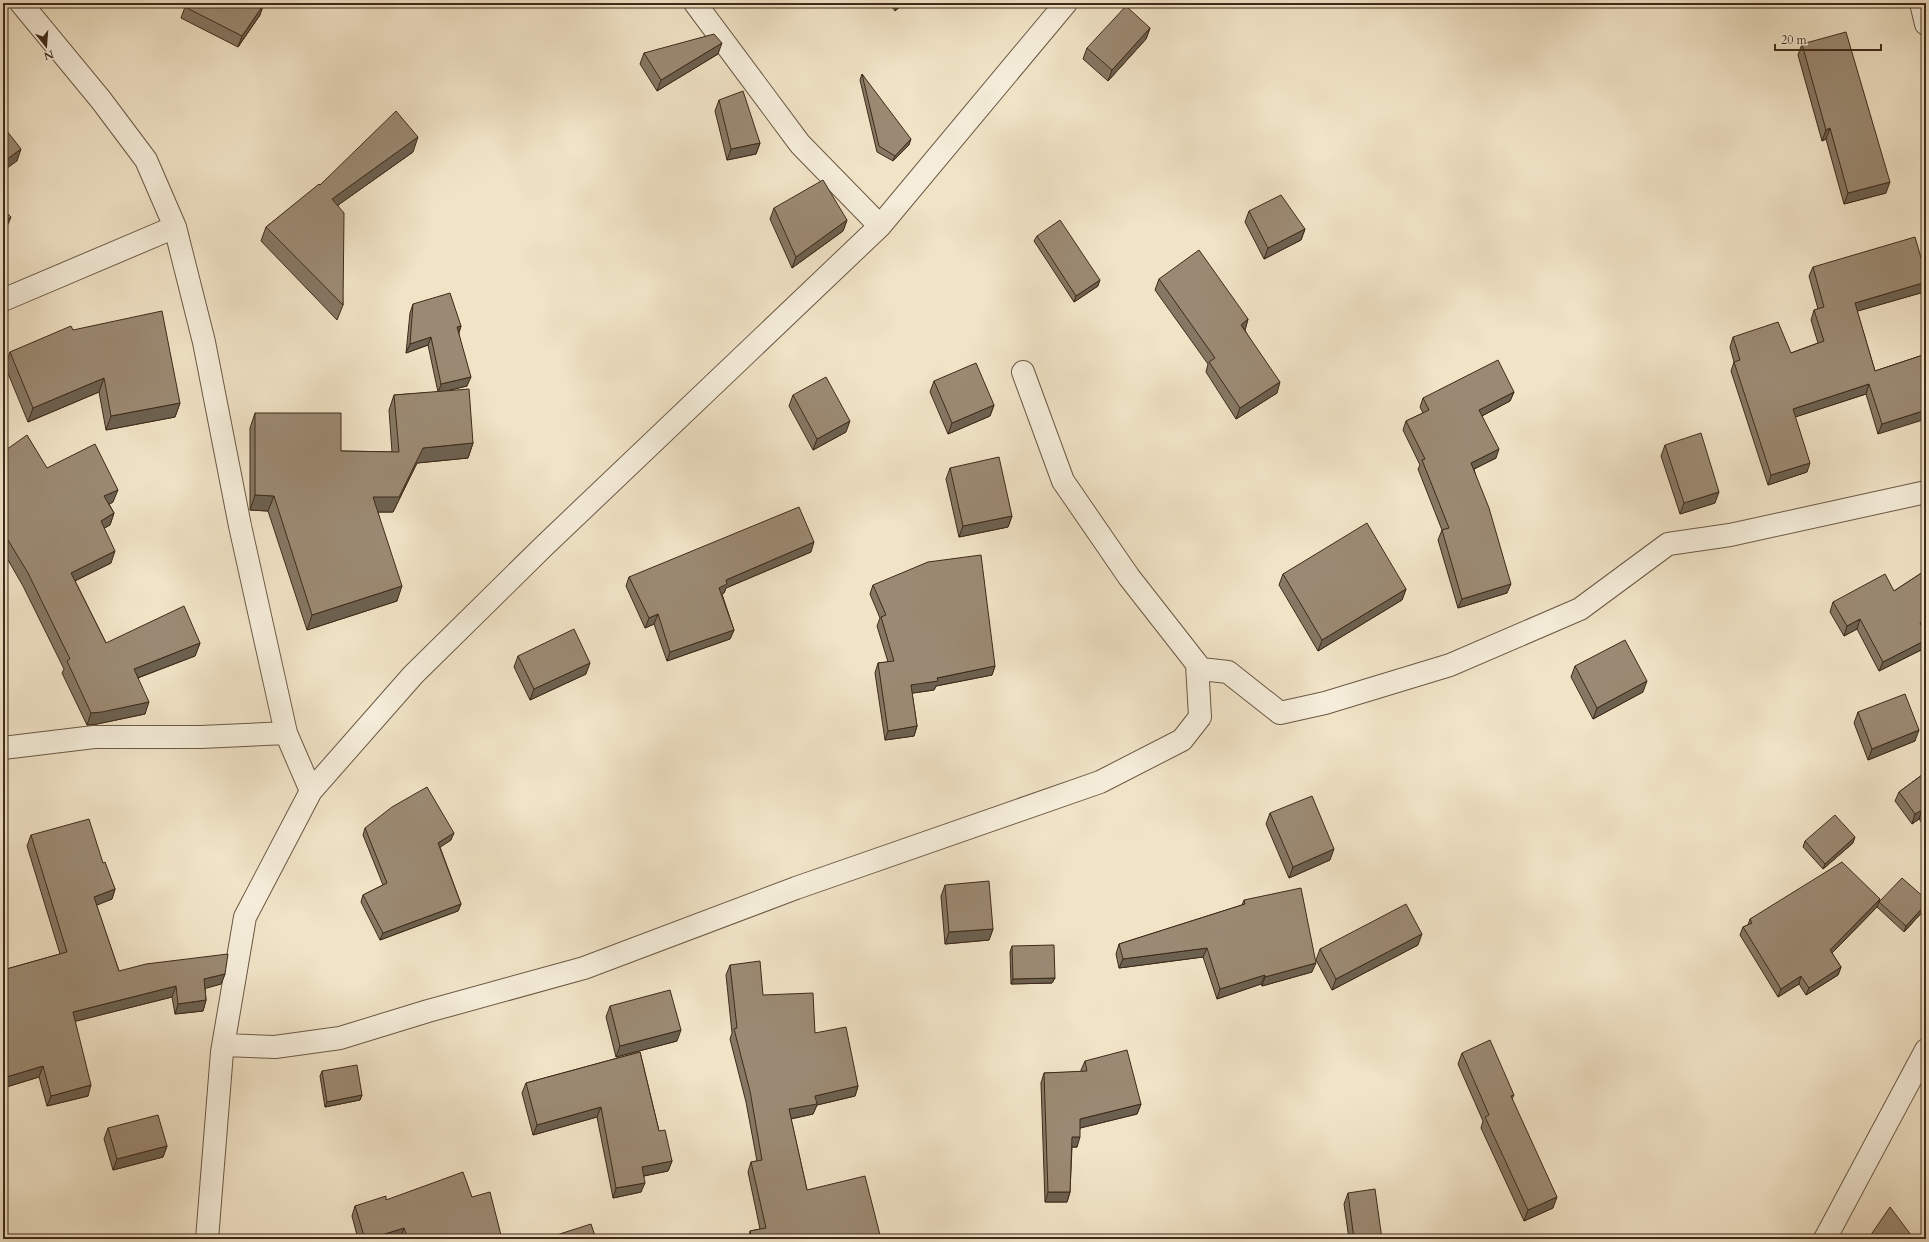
<svg xmlns="http://www.w3.org/2000/svg" width="1929" height="1242" font-family="Cardo,serif">
  <style>
    .lines { fill: none; stroke-linecap: round; stroke-linejoin: round }
    .minor-casing { stroke: #6b5845; stroke-width: 24 }
    .minor { stroke: #f5edda; stroke-width: 22 }
    .wall { fill: #857763; stroke: #3f2a1a }
    .shaded-wall { fill: #6c6150; stroke: #3f2a1a }
    .building { fill: #9b8a73; stroke: #3f2a1a }
  </style>
  <rect width="100%" height="100%" fill="#f0e3c6"/>
  <filter id="stains"><feTurbulence type="fractalNoise" baseFrequency=".005" numOctaves="4"/><feColorMatrix values="0 0 0 0 .2 0 0 0 0 .09 0 0 0 0 .02 0 0 0 .5 -.17"/></filter>
  <radialGradient id="worn" r=".72"><stop offset=".6" stop-color="#630" stop-opacity="0"/><stop offset="1" stop-color="#630" stop-opacity=".3"/></radialGradient>
  <g class="lines">
    <!-- minor casing -->
    <g class="minor-casing">
      <path id="minor" d="M21 3 101 100 146 160 175 227 204 342 240 526 286 733 311 791
        M695 3 800 144 880 226
        M1921 3 1926 24
        M3 300 175 227
        M1023 372 1063 481 1129 577 1201 669 1228 672 1280 713 1325 703 1450 665 1580 609 1668 544 1730 535 1926 492
        M3 748 94 737H201L286 733
        M224 1045 275 1047 340 1038 428 1011 584 968 796 888 1100 782 1182 740 1200 717 1197 664
        M207 1239 222 1052 245 917 311 791 413 675 544 546 880 226 1066 3
        M1825 1239 1926 1050"/>
    </g>
    <!-- minor -->
    <use href="#minor" class="minor"/>
  </g>
  <!-- wall -->
  <path class="wall" d="M889 3H904L895 11Z
    M185 7 260 15 238 47 181 18Z
    M1150 28 1146 39 1108 81 1083 59 1087 48Z
    M1802 44 1886 193 1844 204 1826 139 1822 141 1798 55Z
    M644 53 718 54 657 91 640 64Z
    M862 74 909 145 893 161 877 152 860 80Z
    M719 100 760 143 756 154 727 160 715 111Z
    M413 152 338 205 343 305 337 320 261 241 266 227 320 185Z
    M774 208 847 220 843 231 792 268 770 219Z
    M1249 211 1305 229 1301 240 1264 259 1245 222Z
    M1037 236 1098 286 1074 302 1034 241Z
    M1813 267 1924 292 1857 311 1875 371 1926 354 1878 434 1866 394 1795 417 1807 472 1768 485 1731 371 1734 362 1730 347 1733 337 1791 353 1818 343 1811 320 1814 310 1818 309 1809 276Z
    M1159 279 1248 319 1245 330 1277 393 1236 419 1206 372 1208 364 1155 290Z
    M413 304 461 326 459 333 467 386 445 391 473 443 468 458 417 463 393 512H378L397 601 307 630 268 511 250 510V428L255 413 341 451 392 452 389 410 394 395 438 392 428 345 406 353 410 313Z
    M73 330 180 403 175 417 106 430 99 392 28 422 5 366 10 352Z
    M934 381 994 405 990 416 948 434 930 392Z
    M1514 392 1510 401 1482 416 1496 458 1474 469 1507 593 1458 608 1438 540 1442 530 1418 469 1420 465 1403 430 1406 421 1423 413 1420 407 1423 398Z
    M793 395 846 432 813 450 789 406Z
    M1665 445 1715 503 1680 514 1661 456Z
    M3 452 47 468 113 502 109 504 114 513 110 525 104 528 111 563 75 581 106 643H200L195 656 138 678 145 714 97 724 87 725 62 673 64 669 23 586 4 553Z
    M950 468 1012 516 1008 527 959 537 946 479Z
    M811 552 726 588 724 593 722 594 734 630 730 639 667 661 654 624 645 628 626 586 629 577Z
    M1926 570V626L1923 628 1925 648 1879 671 1857 629 1844 636 1830 612 1833 602 1894 591Z
    M1283 574 1406 589 1402 600 1318 651 1279 585Z
    M873 585 995 666 992 675 936 686 934 690 912 693 917 726 914 736 885 740 875 673 878 663 888 662 877 626 880 618 870 594Z
    M518 656 586 674 530 700 514 667Z
    M1575 666 1643 692 1593 719 1571 677Z
    M1858 712 1915 741 1868 760 1854 723Z
    M1926 772V828L1919 819 1912 824 1895 801 1899 792Z
    M1270 813 1330 860 1289 878 1266 824Z
    M365 828 451 840 440 847 461 904 458 911 380 940 361 902 363 895 383 885 363 835Z
    M31 835 103 863 115 889 112 899 96 905 119 971 225 974 221 984 205 988 206 1000 203 1011 175 1014 172 997 75 1021 88 1096 47 1106 39 1077 3 1088V970L60 954 27 846Z
    M1805 841 1853 843 1823 869 1803 847Z
    M945 885 993 929 989 940 945 944 941 896Z
    M1926 899V908L1904 932 1877 907 1832 953 1841 967 1838 975 1806 995 1799 984 1778 997 1740 935 1743 927 1748 925 1750 919 1879 902Z
    M1244 900 1312 972 1262 986 1261 984 1217 999 1203 957 1119 968 1116 954 1119 944 1242 905Z
    M1418 945 1332 990 1316 960 1320 949Z
    M1012 946 1055 978 1052 983 1011 984 1010 952Z
    M730 965 763 995 815 1033 858 1086 855 1096 817 1105 813 1114 791 1119 807 1190 881 1239 749 1236 750 1231 760 1229 748 1172 751 1162 757 1161 746 1102 730 1039 732 1033 726 975Z
    M610 1006 677 1041 616 1057 606 1017Z
    M640 1052 659 1131 672 1161 668 1171 644 1176 641 1192 613 1198 597 1117 533 1135 522 1093 526 1083Z
    M1462 1053 1514 1095 1512 1099 1553 1208 1524 1221 1481 1128 1483 1121 1458 1064Z
    M1085 1061 1141 1104 1137 1114 1080 1128 1077 1147H1072L1070 1192 1067 1202H1045L1041 1083 1044 1073 1081 1072V1070Z
    M322 1071 362 1095 360 1100 325 1107 320 1076Z
    M108 1128 167 1146 163 1157 113 1170 104 1139Z
    M1348 1193 1382 1239H1349L1344 1204Z
    M472 1197 502 1239H358L352 1216 355 1206 386 1200Z"/>
  <!-- shaded-wall -->
  <path class="shaded-wall" d="M898 3H904L895 11Z
    M264 4 260 15 238 47 242 36Z
    M1150 28 1146 39 1108 81 1112 70Z
    M722 43 718 54 657 91 661 80Z
    M1830 128 1826 139 1822 141 1826 130Z
    M418 137 413 152 327 213 332 199Z
    M911 139 909 145 893 161 895 156Z
    M760 143 756 154 727 160 731 149Z
    M21 149 17 161 3 171V162Z
    M1890 182 1886 193 1844 204 1848 193Z
    M11 217 6 229 3 231V223Z
    M847 220 843 231 792 268 796 257Z
    M1305 229 1301 240 1264 259 1268 248Z
    M1100 280 1098 286 1074 302 1076 296Z
    M1926 282V287L1924 292 1851 313 1855 303Z
    M1248 319 1245 330 1241 325Z
    M461 326 458 334 457 327Z
    M431 337 428 345 406 353 410 344Z
    M471 377 467 386 438 393 441 384Z
    M104 378 99 392 28 422 33 408Z
    M1280 382 1277 393 1236 419 1240 408Z
    M1869 384 1866 394 1789 419 1793 409Z
    M1514 392 1510 401 1476 419 1479 410Z
    M180 403 175 417 106 430 111 416Z
    M994 405 990 416 948 434 952 423Z
    M1926 410V419L1878 434 1882 424Z
    M850 421 846 432 813 450 817 439Z
    M473 443 468 458 417 463 393 512H368L373 497 423 448Z
    M1499 449 1496 458 1468 472 1471 463Z
    M1810 463 1807 472 1768 485 1771 475Z
    M118 490 113 502 100 509 104 496Z
    M1719 492 1715 503 1680 514 1684 503Z
    M255 495 274 496 268 511 250 510Z
    M114 513 110 525 96 533 101 521Z
    M1012 516 1008 527 959 537 963 526Z
    M8 540 4 553H3V544Z
    M814 542 811 552 726 588 724 593 716 597 719 588 726 580Z
    M115 551 111 563 66 585 71 573Z
    M1511 584 1507 593 1458 608 1462 599Z
    M402 586 397 601 307 630 312 615Z
    M1406 589 1402 600 1318 651 1322 640Z
    M658 614 654 624 645 628 649 618Z
    M1860 619 1857 629 1844 636 1847 626Z
    M1926 619V626L1917 632 1920 623Z
    M734 630 730 639 667 661 670 652Z
    M1926 640V645L1925 648 1879 671 1883 662Z
    M200 643 195 656 129 681 134 669Z
    M590 663 586 674 530 700 534 689Z
    M995 666 992 675 936 686 934 690 907 694 911 685 937 678Z
    M1647 681 1643 692 1593 719 1597 708Z
    M149 702 145 714 97 724 87 725 91 713Z
    M917 726 914 736 885 740 888 731Z
    M1919 730 1915 741 1868 760 1872 749Z
    M1922 810 1919 819 1912 824 1915 814Z
    M454 833 451 840 436 850 438 843Z
    M1855 837 1853 843 1823 869 1825 864Z
    M1334 849 1330 860 1289 878 1293 867Z
    M115 889 112 899 90 908 94 897Z
    M1880 899 1877 907 1827 958 1830 950Z
    M461 904 458 911 380 940 383 933Z
    M1926 904V908L1904 932 1906 926Z
    M993 929 989 940 945 944 949 932Z
    M1422 934 1418 945 1332 990 1336 979Z
    M1207 948 1203 957 1119 968 1123 959Z
    M1316 963 1312 972 1262 986 1265 977Z
    M1841 967 1838 975 1806 995 1809 988Z
    M225 974 221 984 200 990 204 979Z
    M1265 975 1261 984 1217 999 1220 989Z
    M1801 976 1799 984 1778 997 1781 989Z
    M1055 978 1052 983 1011 984 1013 979Z
    M176 986 172 997 69 1023 73 1012Z
    M206 1000 203 1011 175 1014 178 1004Z
    M681 1030 677 1041 616 1057 620 1046Z
    M43 1066 39 1077 3 1088V1078Z
    M91 1085 88 1096 47 1106 51 1096Z
    M858 1086 855 1096 817 1105 813 1114 785 1120 789 1109 815 1096Z
    M362 1095 360 1100 325 1107 327 1102Z
    M1141 1104 1137 1114 1076 1129 1080 1119Z
    M601 1107 597 1117 533 1135 537 1125Z
    M1072 1137H1080L1077 1147H1069Z
    M167 1146 163 1157 113 1170 117 1159Z
    M672 1161 668 1171 638 1177 642 1167Z
    M645 1183 641 1192 613 1198 616 1188Z
    M1048 1192H1070L1067 1202H1045Z
    M1557 1197 1553 1208 1524 1221 1528 1210Z
    M404 1228 400 1239H369Z"/>
  <!-- building -->
  <path class="building" d="M189 3H261L264 4 242 36 185 7Z
    M1126 6 1150 28 1112 70 1087 48Z
    M1846 32 1890 182 1848 193 1830 128 1826 130 1802 44Z
    M714 34 722 43 661 80 644 53Z
    M862 74 911 139 895 156 879 146Z
    M743 91 760 143 731 149 719 100Z
    M396 111 418 137 332 199 344 213 343 305 266 227 319 184 320 185Z
    M3 126 21 149 3 162Z
    M823 180 847 220 796 257 774 208Z
    M1281 195 1305 229 1268 248 1249 211Z
    M3 209 11 217 3 223Z
    M1060 220 1100 280 1076 296 1037 236Z
    M1915 237 1926 275V282L1855 303 1875 371 1926 354V410L1882 424 1869 384 1793 409 1810 463 1771 475 1734 362 1740 360 1733 337 1778 322 1791 353 1824 341 1814 310 1824 307 1813 267Z
    M1199 250 1248 319 1241 325 1280 382 1240 408 1209 362 1215 358 1159 279Z
    M450 293 461 326 457 327 471 377 441 384 431 337 410 344 413 304Z
    M162 311 180 403 111 416 104 378 33 408 10 352 71 326 73 330Z
    M1498 360 1514 392 1479 410 1499 449 1471 463 1489 508 1511 584 1462 599 1442 530 1449 528 1422 460 1425 459 1406 421 1429 410 1423 398Z
    M976 363 994 405 952 423 934 381Z
    M826 377 850 421 817 439 793 395Z
    M469 389 473 443 423 448 399 497H373L402 586 312 615 274 496 255 495V413H341V451L399 452 394 395Z
    M1701 433 1719 492 1684 503 1665 445Z
    M27 435 47 468 95 444 118 490 104 496 114 513 101 521 115 551 71 573 106 643 184 606 200 643 134 669 149 702 102 712 91 713 67 661 70 659 28 573 8 540 3 544V452Z
    M999 457 1012 516 963 526 950 468Z
    M799 507 814 542 726 580 727 584 719 588 734 630 670 652 658 614 649 618 629 577Z
    M1367 523 1406 589 1322 640 1283 574Z
    M981 555 995 666 937 678 938 681 911 685 917 726 888 731 878 663 894 661 881 617 886 615 873 585 928 562Z
    M1926 570V619L1920 623 1926 635V640L1883 662 1860 619 1847 626 1833 602 1885 574 1894 591Z
    M574 629 590 663 534 689 518 656Z
    M1625 640 1647 681 1597 708 1575 666Z
    M1905 694 1919 730 1872 749 1858 712Z
    M1926 772V814L1922 810 1915 814 1899 792Z
    M427 787 454 833 438 843 461 904 383 933 363 895 387 883 365 828 392 807Z
    M1312 796 1334 849 1293 867 1270 813Z
    M1835 815 1855 837 1825 864 1805 841Z
    M89 819 103 863 105 862 115 889 94 897 119 971 146 964 228 954 225 974 204 979 206 1000 178 1004 176 986 73 1012 91 1085 51 1096 43 1066 3 1078V970L67 952 31 835Z
    M1842 862 1880 899 1830 950 1841 967 1809 988 1801 976 1781 989 1743 927 1752 923 1750 919Z
    M1902 878 1926 899V904L1906 926 1879 902Z
    M989 881 993 929 949 932 945 885Z
    M1301 888 1316 963 1265 977V975L1220 989 1207 948 1123 959 1119 944 1245 904 1244 900Z
    M1406 904 1422 934 1336 979 1320 949Z
    M1054 945 1055 978 1013 979 1012 946Z
    M760 961 763 995 813 993 815 1033 846 1027 858 1086 815 1096 817 1104 789 1109 807 1190 865 1176 881 1239H731L751 1235 750 1231 766 1228 751 1162 762 1160 750 1091 734 1029 737 1028 730 965Z
    M670 990 681 1030 620 1046 610 1006Z
    M1490 1040 1514 1095 1511 1096 1557 1197 1528 1210 1485 1117 1489 1115 1462 1053Z
    M1127 1050 1141 1104 1080 1119V1137H1072L1070 1192H1048L1044 1073 1087 1071 1085 1061Z
    M640 1052 659 1131 665 1130 672 1161 642 1167 645 1183 616 1188 601 1107 537 1125 526 1083Z
    M357 1065 362 1095 327 1102 322 1071Z
    M158 1115 167 1146 117 1159 108 1128Z
    M463 1172 472 1197 490 1192 502 1239H408L404 1228 369 1239H365L355 1206 386 1196V1200Z
    M1375 1189 1382 1239H1354L1348 1193Z
    M1890 1207 1914 1239H1868Z
    M591 1224 596 1239H544Z"/>
  <!-- margin -->
  <rect width="1929" height="1242" fill="none" stroke="#f0e3c6" stroke-width="16"/>
  <rect x="4" y="4" width="1921" height="1234" fill="none" stroke="#3f2a1a" stroke-width="2"/>
  <rect x="8" y="8" width="1913" height="1226" fill="none" stroke="#3f2a1a"/>
  <!-- north arrow -->
  <g transform="translate(46 46) rotate(163)" stroke="#f5edda" stroke-width="3" paint-order="stroke">
  <path d="M0-3L7 15L0 10L-7 15Z" fill="#3f2a1a"/>
  <text y="-6" font-size="11" font-weight="bold" text-anchor="middle" fill="#3f2a1a">N</text>
  </g>
  <!-- scale -->
  <path d="M1775 44v6h106v-6" fill="none" stroke="#3f2a1a" stroke-width="2"/>
  <text x="1781" y="44" font-size="12" fill="#3f2a1a" stroke="#f5edda" stroke-width="3" paint-order="stroke">20 m</text>
  <rect width="100%" height="100%" filter="url(#stains)"/>
  <rect width="100%" height="100%" fill="url(#worn)"/>
</svg>
